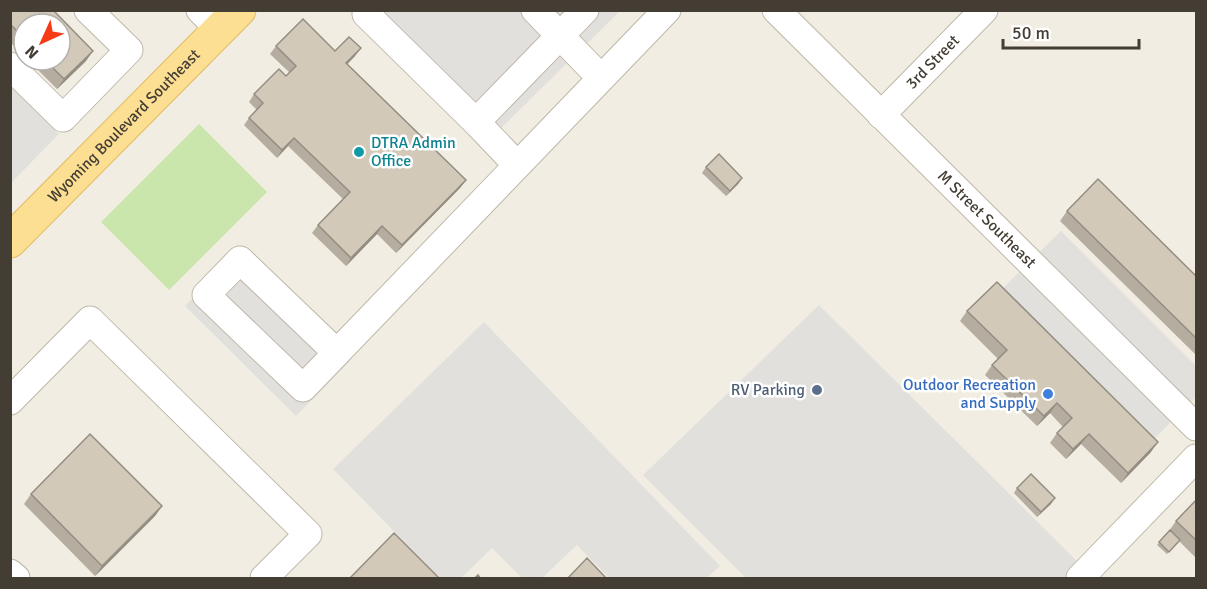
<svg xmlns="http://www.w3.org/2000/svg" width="1207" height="589" font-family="Signika,sans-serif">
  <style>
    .green { fill: #cbe6ac }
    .parking { fill: #e2e0dc }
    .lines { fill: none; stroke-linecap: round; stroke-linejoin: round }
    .minor-casing { stroke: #bfb8a9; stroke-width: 29 }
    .major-casing { stroke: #e1bc62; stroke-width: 35 }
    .minor { stroke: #fff; stroke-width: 27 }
    .major { stroke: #fcdf92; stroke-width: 33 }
    .wall { fill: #b5ad9f }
    .shaded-wall { fill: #948d82 }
    .building { fill: #d3c9b9; stroke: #948d82; stroke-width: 1.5 }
    .culture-dot { fill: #0f9aa8; stroke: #fff; stroke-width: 2 }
    .service-dot { fill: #5c6f8a; stroke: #fff; stroke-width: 2 }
    .shop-dot { fill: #3f7fe0; stroke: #fff; stroke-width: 2 }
    .labels { text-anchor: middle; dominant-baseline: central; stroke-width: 5; stroke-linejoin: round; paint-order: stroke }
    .street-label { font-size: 16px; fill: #433d34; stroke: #fff }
    .culture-label { font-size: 16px; fill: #0d838f; stroke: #fff; text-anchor: start }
    .shop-label { font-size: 16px; fill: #366cbe; stroke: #fff; text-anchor: end }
    .service-label { font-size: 16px; fill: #4e5e75; stroke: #fff; text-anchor: end }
  </style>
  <rect width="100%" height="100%" fill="#f1ede3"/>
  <!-- green -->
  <path class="green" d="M199 124 267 192 169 290 101 222Z"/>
  <!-- parking -->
  <path class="parking" d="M349 11H620L483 146Z
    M10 86 59 134 11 183H10Z
    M1061 231 1196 366V397L1154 439 1003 288Z
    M239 251 350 361 296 416 185 306Z
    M819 305 1094 578H746L643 475Z
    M484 322 720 566 707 578H609L577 545 542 578H522L492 548 461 578H440L333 469Z"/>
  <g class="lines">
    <!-- minor casing -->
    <g class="minor-casing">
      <g id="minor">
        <path d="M200 10 220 30"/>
        <path d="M369 10 366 14 476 122 585 10"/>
        <path d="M535 10 601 78"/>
        <path id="s1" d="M776 10 1196 427"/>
        <path d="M10 66 63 118 129 50 88 10"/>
        <path id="s2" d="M881 115 984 10"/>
        <path d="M476 122 517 165"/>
        <path d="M336 352 240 260 206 295 303 388 667 10"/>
        <path d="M10 401 90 320 308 534 264 578"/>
        <path d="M10 573 16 578"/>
        <path d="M1080 578 1196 458"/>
      </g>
    </g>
    <!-- major casing -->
    <g class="major-casing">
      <g id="major">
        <path id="s3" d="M10 241 239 10"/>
      </g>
    </g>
    <!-- minor -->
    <use href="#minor" class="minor"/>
    <!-- major -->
    <use href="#major" class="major"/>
  </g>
  <!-- wall -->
  <path class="wall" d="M10 10 86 61 57 89 28 60H60L24 24V56L10 42Z
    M276 46 335 51 355 56 347 64 466 180 460 188 396 253 377 234 346 266 312 233 318 225 343 199 288 146 277 158 244 125 249 118 257 110 249 102 254 94 286 76 290 73 270 54Z
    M706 167 739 183 726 196 702 173Z
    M1067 211 1197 277V356L1060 221Z
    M967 311 1151 452 1121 483 1081 444 1066 459 1050 443 1057 433 1063 427 1050 413 1037 426 985 375 992 365 998 359 960 321Z
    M1017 488 1051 504 1037 517 1014 493Z
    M31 494 162 506 155 516 95 576 24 504Z
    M1197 499V559L1179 541 1167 554 1157 545 1169 531 1176 521Z"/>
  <!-- shaded-wall -->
  <path class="shaded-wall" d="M361 48 355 56 341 71 346 63Z
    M93 51 86 61 57 89 64 79Z
    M294 138 288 146 277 158 282 150Z
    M742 178 739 183 726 196 730 191Z
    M466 180 460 188 396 253 402 245Z
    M382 226 377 234 346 266 351 258Z
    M1057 403 1050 413 1037 426 1044 416Z
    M1089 434 1081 444 1066 459 1073 449Z
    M1158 442 1151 452 1121 483 1128 473Z
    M1055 498 1051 504 1037 517 1041 512Z
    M162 506 155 516 95 576 102 566Z"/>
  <!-- building -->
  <path class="building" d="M10 10H53L93 51 64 79 45 60H60V24H24V38L11 25 10 26Z
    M303 19 335 51 349 37 361 48 346 63 466 180 402 245 382 226 351 258 318 225 350 192 294 138 282 150 249 118 263 103 254 94 279 69 286 76 296 66 276 46Z
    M719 154 742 178 730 191 706 167Z
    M1098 179 1197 277V339L1067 211Z
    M997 282 1158 442 1128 473 1089 434 1073 449 1057 433 1072 418 1057 403 1044 416 992 365 1007 350 967 311Z
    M90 434 162 506 102 566 31 494Z
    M1031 474 1055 498 1041 512 1017 488Z
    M1197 499V541L1176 521Z
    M1170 530 1180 540 1169 552 1159 542Z
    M394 533 440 579H349Z
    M587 558 607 579H567Z
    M478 575 481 579H474Z"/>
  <!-- markers -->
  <circle class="culture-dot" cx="359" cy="152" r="6"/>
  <circle class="service-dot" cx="817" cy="390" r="6"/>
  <circle class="shop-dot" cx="1048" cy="394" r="6"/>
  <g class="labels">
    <!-- street labels -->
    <g class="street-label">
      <text stroke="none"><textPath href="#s2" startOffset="74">3rd Street</textPath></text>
      <text stroke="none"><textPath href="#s3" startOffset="162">Wyoming Boulevard Southeast</textPath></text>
      <text stroke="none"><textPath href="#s1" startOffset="297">M Street Southeast</textPath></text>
    </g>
    <!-- culture labels -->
    <g class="culture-label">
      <text x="371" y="143">DTRA Admin<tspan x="371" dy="18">Office</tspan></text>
    </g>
    <!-- shop labels -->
    <g class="shop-label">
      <text x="1036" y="385">Outdoor Recreation<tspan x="1036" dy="18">and Supply</tspan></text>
    </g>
    <!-- service labels -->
    <g class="service-label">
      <text x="805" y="390">RV Parking</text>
    </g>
  </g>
  <!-- border -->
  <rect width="1207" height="589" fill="none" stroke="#433d34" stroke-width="24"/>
  <!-- north arrow -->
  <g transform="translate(42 42) rotate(225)"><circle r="28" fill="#ffffff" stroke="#b4b1ae" stroke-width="1.5"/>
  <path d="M0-4.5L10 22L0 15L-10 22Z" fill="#f63a16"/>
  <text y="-9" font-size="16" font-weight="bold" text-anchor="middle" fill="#433d34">N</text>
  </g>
  <!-- scale -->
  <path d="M1003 39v9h136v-9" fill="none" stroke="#433d34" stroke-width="3"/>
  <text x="1012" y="39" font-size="18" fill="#433d34" stroke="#ffffff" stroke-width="4.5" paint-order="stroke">50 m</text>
</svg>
